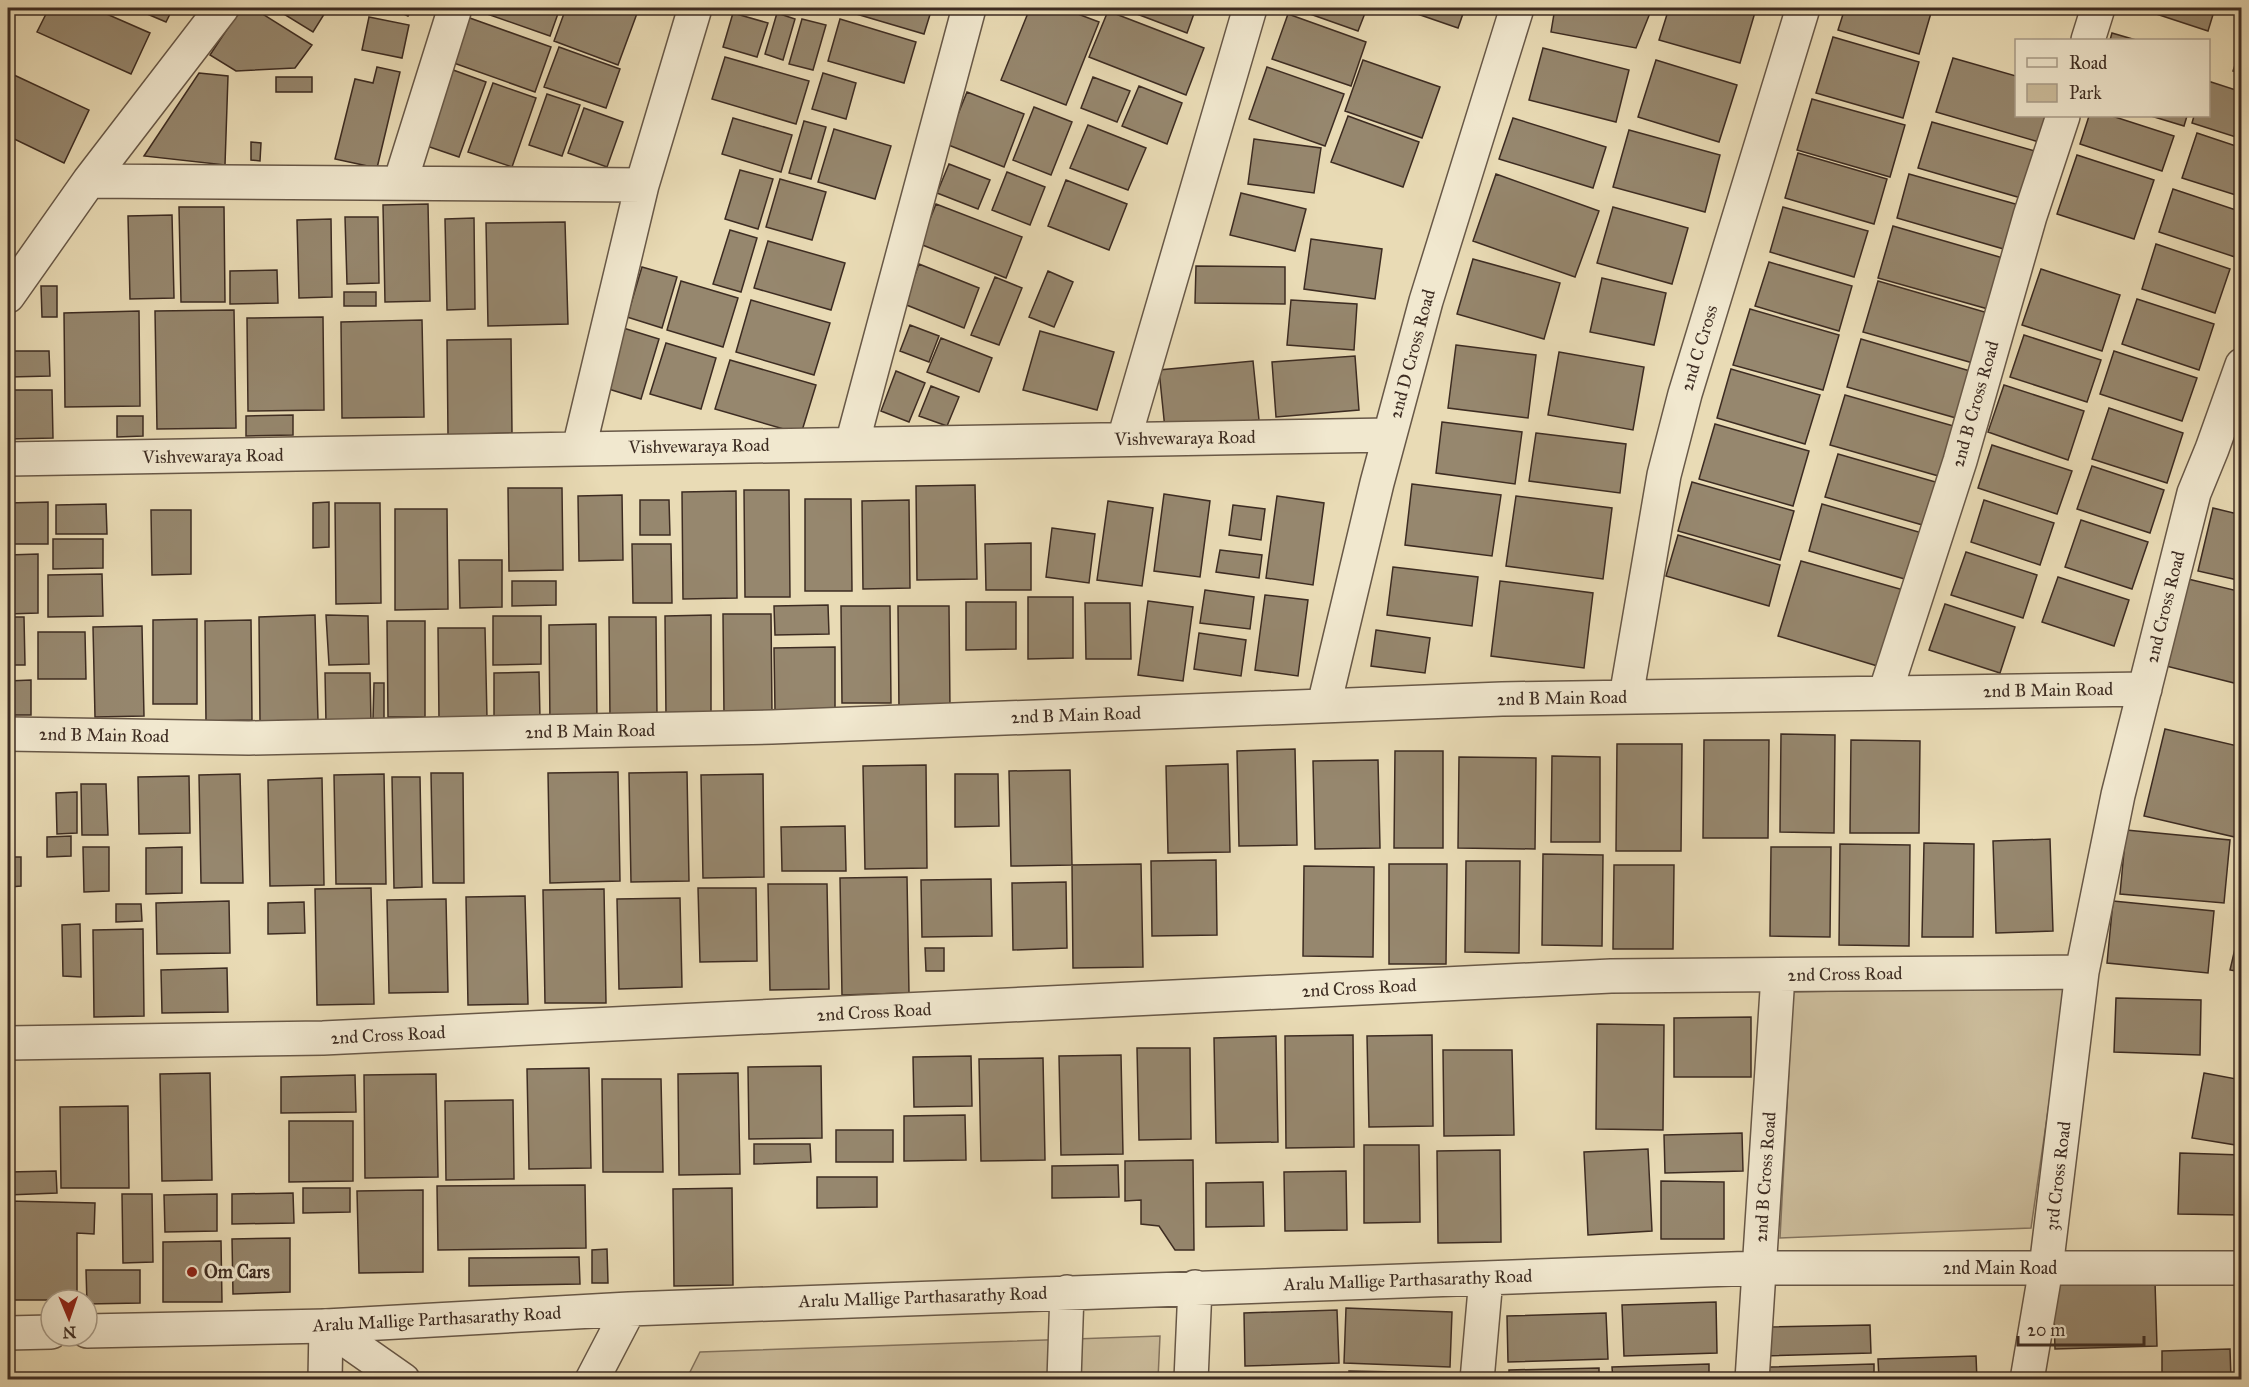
<svg xmlns="http://www.w3.org/2000/svg" width="2249" height="1387" font-family="'IM FELL Great Primer',serif">
  <style>
    .green { fill: #ccbd9c; stroke: #84745f; stroke-width: 1.5 }
    .building { fill: #96876e; stroke: #3d2c22; stroke-width: 1.5 }
    .lines { fill: none; stroke-linecap: round; stroke-linejoin: round }
    .minor-casing { stroke: #685847; stroke-width: 36 }
    .tertiary-casing { stroke: #685847; stroke-width: 36 }
    .minor { stroke: #f1e8cf; stroke-width: 33 }
    .tertiary { stroke: #f1e8cf; stroke-width: 33 }
    .poi-dot { fill: #8f2418; stroke: #f1e8cf; stroke-width: 2 }
    .labels { text-anchor: middle; dominant-baseline: central; stroke-width: 6; stroke-linejoin: round; paint-order: stroke }
    .street-label { font-size: 18px; fill: #3d2c22; stroke: #f1e8cf }
    .poi-label { font-size: 18px; font-weight: bold; fill: #3d2c22; stroke: #f1e8cf; text-anchor: start }
  </style>
  <rect width="100%" height="100%" fill="#e9dbb5"/>
  <filter id="stains"><feTurbulence type="fractalNoise" baseFrequency=".00333" numOctaves="4"/><feColorMatrix values="0 0 0 0 .2 0 0 0 0 .09 0 0 0 0 .02 0 0 0 .5 -.17"/></filter>
  <radialGradient id="worn" r=".72"><stop offset=".6" stop-color="#630" stop-opacity="0"/><stop offset="1" stop-color="#630" stop-opacity=".3"/></radialGradient>
  <!-- green -->
  <path class="green" d="M2066 986 2031 1228 1780 1238 1793 992Z
    M1160 1336 1158 1379 686 1380 700 1352Z"/>
  <!-- building -->
  <path class="building" d="M49 8H93L150 33 131 74 37 32Z
    M133 8H173L166 22Z
    M241 8H253L312 45 295 68 236 71 210 55Z
    M274 8H328L313 32Z
    M391 8H413L408 16Z
    M470 8H560L550 36Z
    M566 8H639L618 65 554 41Z
    M807 8H827L825 13Z
    M847 8H932L924 34 846 11Z
    M1030 8H1062L1099 22 1066 105 1001 80Z
    M1121 8H1196L1187 33Z
    M1293 8H1367L1358 31Z
    M1400 8H1465L1458 28Z
    M1555 8H1652L1636 48 1551 32Z
    M1669 8 1756 9 1740 63 1659 40Z
    M1845 8H1914L1931 13 1919 54 1838 30Z
    M2138 8H2215L2208 31Z
    M1108 11 1204 48 1186 95 1089 57Z
    M733 13 768 23 757 57 723 47Z
    M777 13 795 19 783 60 765 54Z
    M1288 14 1366 42 1351 86 1272 59Z
    M369 17 409 25 402 58 362 50Z
    M467 17 551 47 535 92 451 62Z
    M802 19 826 25 813 70 789 64Z
    M840 19 916 42 904 83 828 61Z
    M2112 33 2136 40H2110Z
    M1833 37 1919 62 1903 118 1816 93Z
    M2242 44V74L2233 71Z
    M559 47 620 69 606 108 544 87Z
    M1543 48 1629 70 1616 122 1529 100Z
    M725 57 809 81 796 124 712 99Z
    M1953 58 2016 76V116H2047L2039 142 1936 112Z
    M1363 60 1440 87 1422 138 1345 111Z
    M1656 60 1737 85 1719 142 1638 117Z
    M377 67 400 72 377 168 335 159 355 79 373 83Z
    M445 67 486 82 459 157 418 143Z
    M1267 67 1344 94 1325 146 1249 119Z
    M199 73 228 76 225 165 144 156Z
    M823 73 856 83 846 119 812 109Z
    M14 75 89 110 64 163 8 136V88Z
    M276 77H312V92H276Z
    M1093 77 1130 91 1117 122 1081 108Z
    M2208 81 2242 92V139L2192 123 2194 116H2208Z
    M493 83 536 98 512 167 468 152Z
    M1139 86 1182 103 1167 144 1122 126Z
    M967 92 1024 114 1004 167 946 144Z
    M547 94 580 105 562 156 529 145Z
    M1812 99 1905 125 1890 177 1797 150Z
    M1034 107 1072 122 1051 175 1013 160Z
    M584 108 623 122 607 167 568 153Z
    M1348 116 1419 142 1403 187 1331 162Z
    M2089 116H2112L2174 136 2162 171 2080 144Z
    M2151 116H2187L2184 126Z
    M733 118 792 135 781 172 722 154Z
    M1513 118 1606 147 1593 188 1499 159Z
    M804 121 826 127 811 179 789 173Z
    M1932 122 2035 151 2021 198 1918 168Z
    M1088 125 1146 148 1128 190 1070 168Z
    M834 129 891 146 875 199 818 182Z
    M1629 130 1720 155 1705 212 1613 187Z
    M2197 133 2242 148V197L2182 178Z
    M1254 139 1321 148 1314 193 1248 184Z
    M251 142 261 143 260 161 251 160Z
    M1798 153 1887 179 1874 224 1785 198Z
    M2077 155 2154 180 2134 239 2057 214Z
    M949 164 990 180 978 209 937 193Z
    M740 170 773 179 758 229 725 219Z
    M1007 172 1045 187 1030 225 992 210Z
    M1496 174 1599 211 1575 277 1473 241Z
    M1909 174 2019 205 2007 250 1897 218Z
    M780 179 826 192 812 240 766 227Z
    M1066 180 1127 204 1109 250 1048 226Z
    M2173 189 2242 212V238L2235 257 2159 232Z
    M1241 193 1306 209 1295 251 1230 235Z
    M428 204 430 301 385 302 383 205Z
    M936 204 1022 237 1006 278 920 244Z
    M179 207H224L225 302H181Z
    M1613 207 1688 228 1672 284 1597 263Z
    M1783 207 1868 231 1854 277 1770 252Z
    M172 215 174 298 130 299 128 216Z
    M345 217H378L379 283 347 284Z
    M474 218 475 309 447 310 445 219Z
    M331 219 332 297 299 298 297 220Z
    M565 222 568 324 488 326 486 223Z
    M1893 226 2003 258 1988 309 1878 278Z
    M730 230 757 238 741 292 713 284Z
    M1311 239 1382 249 1375 299 1304 289Z
    M768 241 845 263 831 310 754 288Z
    M2156 244 2230 269 2215 313 2142 289Z
    M1473 259 1560 283 1544 339 1457 314Z
    M1769 262 1852 286 1839 331 1755 306Z
    M919 264 979 288 964 328 904 304Z
    M1196 266 1285 267V304L1195 303Z
    M642 267 677 277 662 328 627 317Z
    M2041 269 2120 295 2102 351 2022 325Z
    M277 270 278 303 230 304V271Z
    M1048 271 1073 282 1054 327 1029 317Z
    M995 277 1022 288 999 345 971 335Z
    M1602 278 1666 293 1654 345 1590 332Z
    M681 281 738 298 723 347 667 330Z
    M1878 281 1988 313 1973 363 1863 332Z
    M41 286H57V317H42Z
    M344 292H376V306H344Z
    M2137 299 2214 324 2199 370 2122 344Z
    M751 300 830 323 814 375 736 352Z
    M1291 300 1357 304 1354 350 1287 345Z
    M1750 309 1839 335 1823 390 1733 365Z
    M234 310 236 428 157 429 155 311Z
    M139 311 140 406 65 407 64 313Z
    M323 317 324 410 248 411 247 318Z
    M422 320 424 417 342 418 341 322Z
    M910 325 939 336 929 362 900 351Z
    M620 327 659 339 641 399 602 387Z
    M1040 331 1114 352 1097 410 1023 390Z
    M2024 335 2101 360 2087 402 2010 377Z
    M941 338 992 358 979 392 927 372Z
    M511 339 512 433 448 435 447 340Z
    M1861 339 1970 371 1956 418 1847 387Z
    M666 343 716 358 701 409 650 394Z
    M1456 345 1536 355 1528 418 1448 408Z
    M9 351H49L50 376 10 377Z
    M2114 351 2197 378 2182 421 2100 394Z
    M1559 352 1644 367 1633 430 1548 415Z
    M1355 356 1359 410 1276 417 1272 362Z
    M730 360 816 385 801 434 715 409Z
    M1253 361 1259 420 1165 429 1159 370Z
    M1731 369 1820 395 1805 444 1717 418Z
    M896 371 925 383 909 422 881 411Z
    M2004 385 2084 411 2068 460 1988 432Z
    M931 386 959 397 947 426 919 416Z
    M8 390H52L53 438 8 439Z
    M1845 395 1957 427 1942 477 1830 445Z
    M2109 408 2183 433 2167 483 2092 459Z
    M293 415V435L246 436V416Z
    M117 416H143V436L117 437Z
    M1442 422 1522 432 1515 484 1436 473Z
    M1715 424 1809 451 1793 506 1699 479Z
    M1536 433 1626 444 1620 493 1529 481Z
    M1992 445 2072 471 2057 514 1978 488Z
    M1838 454 1939 483 1926 526 1825 497Z
    M2092 466 2164 490 2150 533 2077 509Z
    M1692 482 1794 511 1780 560 1678 531Z
    M1412 484 1501 495 1492 556 1405 545Z
    M975 485 977 579 917 580 916 486Z
    M508 488H562L563 570 509 571Z
    M744 490H789L790 597H745Z
    M736 491 737 598 683 599 682 492Z
    M1164 494 1210 501 1200 577 1154 571Z
    M622 495 623 560 579 561 578 496Z
    M1277 496 1324 503 1313 585 1266 578Z
    M1516 496 1612 508 1603 579 1506 566Z
    M805 499H851L852 591H805Z
    M640 500H669L670 535H640Z
    M909 500 910 588 863 589 862 501Z
    M1984 500 2054 523 2040 565 1971 542Z
    M1108 501 1153 508 1142 586 1097 580Z
    M48 502V544H8V503Z
    M329 502V547L313 548V503Z
    M335 503H380L381 603 336 604Z
    M106 504 107 534H56V505Z
    M1822 504 1922 533 1908 580 1809 551Z
    M1233 505 1265 509 1261 540 1229 535Z
    M2213 508 2242 515V581L2198 571Z
    M395 509H447L448 609 395 610Z
    M151 510H191V574L152 575Z
    M2081 520 2148 542 2132 589 2065 567Z
    M1052 528 1095 534 1089 583 1046 577Z
    M1678 535 1780 565 1769 606 1666 576Z
    M53 539H103V568L53 569Z
    M1031 543V590H986L985 544Z
    M632 544H671L672 603H633Z
    M1220 550 1262 555 1259 578 1216 572Z
    M1966 552 2037 575 2023 618 1951 595Z
    M38 554V613L8 614V555Z
    M459 560H502V607L460 608Z
    M1801 561 1907 591 1884 668 1778 636Z
    M1393 567 1478 577 1472 626 1387 615Z
    M102 574 103 616 48 617V575Z
    M2058 577 2129 600 2114 646 2042 622Z
    M2184 578 2242 592V685L2162 665Z
    M512 581H556V605L512 606Z
    M1500 581 1593 593 1584 668 1491 656Z
    M1205 590 1254 597 1250 629 1200 623Z
    M1265 595 1308 600 1298 676 1255 670Z
    M1028 597H1073V658L1028 659Z
    M1148 601 1193 607 1183 681 1138 675Z
    M966 602H1016V649L966 650Z
    M1085 603H1130L1131 659H1086Z
    M1945 604 2015 627 2000 673 1929 650Z
    M828 605 829 634 775 635 774 606Z
    M841 606H890L891 703H842Z
    M898 606H949L950 709 899 710Z
    M723 614H771L772 714 724 715Z
    M315 615 318 720 260 721 259 617Z
    M326 615 368 616 369 664 329 665Z
    M711 615V715L666 716 665 616Z
    M493 616H541V664L493 665Z
    M8 617H24L25 665H8Z
    M609 617H656L657 717 610 718Z
    M197 619V704H153V620Z
    M251 620 252 720 206 721 205 621Z
    M387 621H425V717H388Z
    M596 624 597 724 550 725 549 625Z
    M142 626 144 716 95 717 93 627Z
    M438 628H485L487 718 439 719Z
    M1376 630 1430 638 1425 673 1371 666Z
    M38 632H85L86 679H38Z
    M1199 633 1246 640 1241 676 1194 669Z
    M835 647V710H775L774 648Z
    M539 672 540 719 494 720V673Z
    M325 673H370L371 722 326 723Z
    M31 680V715H8V681Z
    M374 683H384V719H373Z
    M2165 729 2242 747V828L2239 838 2144 816Z
    M1781 734 1835 735 1834 833 1780 832Z
    M1704 740H1769L1768 838H1703Z
    M1851 740 1920 741 1919 833H1850Z
    M1617 744H1682L1681 851H1616Z
    M1295 749 1297 845 1239 846 1237 751Z
    M1395 751H1443V848H1394Z
    M1552 756 1600 757V842H1551Z
    M1459 757 1536 758 1535 849 1458 848Z
    M1378 760 1380 848 1315 849 1313 761Z
    M1228 764 1230 852 1168 853 1166 766Z
    M926 765 927 868 865 869 863 766Z
    M1070 770 1072 865 1011 866 1009 771Z
    M618 772 620 881 550 883 548 773Z
    M687 772 689 881 631 882 629 773Z
    M431 773H463L464 883H433Z
    M240 774 243 883H201L199 775Z
    M384 774 386 884H336L334 775Z
    M763 774 764 877 703 878 701 775Z
    M955 774H998L999 826 955 827Z
    M189 776 190 833 139 834 138 777Z
    M392 777H420L422 887 394 888Z
    M322 778 324 885 270 886 268 780Z
    M81 784H106L108 835H82Z
    M77 792V833L57 834 56 793Z
    M845 826 846 871H782L781 827Z
    M2126 830 2230 840 2224 903 2120 894Z
    M71 836V856L47 857V837Z
    M2050 839 2053 931 1996 933 1993 841Z
    M1924 843 1974 844 1973 937H1922Z
    M1840 844 1910 845 1909 946 1839 945Z
    M83 847H109V891L84 892Z
    M182 847V893L146 894V848Z
    M1771 847H1831L1830 937 1770 936Z
    M1543 854 1603 855 1602 946 1542 945Z
    M9 857H21V886L10 887Z
    M1216 860 1217 935 1152 936 1151 861Z
    M1466 861H1520L1519 953 1465 952Z
    M1141 864 1143 967 1073 968 1072 865Z
    M1389 864H1447L1446 964H1389Z
    M1614 865H1674L1673 949H1613Z
    M1304 866 1374 867 1373 957 1303 956Z
    M2242 868V896L2235 894Z
    M907 877 909 993 842 995 840 878Z
    M991 879 992 936 922 937 921 880Z
    M1066 882 1067 948 1013 950 1012 883Z
    M768 884H827L829 989 770 990Z
    M371 888 374 1004 317 1005 315 889Z
    M698 888H756L757 961 700 962Z
    M604 889 606 1003H545L543 890Z
    M525 896 528 1004 468 1005 466 897Z
    M680 898 682 987 619 989 617 899Z
    M446 899 448 992 389 993 387 900Z
    M229 901 230 953 157 954 156 903Z
    M2113 901 2214 911 2208 973 2107 963Z
    M304 902 305 933 268 934V903Z
    M116 904H141L142 921 116 922Z
    M2242 919V972L2230 970Z
    M80 924 81 977 63 976 62 925Z
    M143 929 144 1016 94 1017 93 930Z
    M925 948H944V971H926Z
    M227 968 228 1012 162 1013 161 970Z
    M2116 998 2201 1000 2200 1055 2114 1052Z
    M1751 1017V1077H1674V1018Z
    M1597 1024 1664 1025 1663 1130 1596 1129Z
    M1353 1035 1354 1147 1286 1148 1285 1036Z
    M1432 1035 1433 1126 1369 1127 1367 1036Z
    M1276 1036 1278 1142 1216 1143 1214 1038Z
    M1137 1048H1190L1191 1139 1139 1140Z
    M1443 1050H1512L1514 1135 1444 1136Z
    M1121 1055 1123 1154 1061 1155 1059 1056Z
    M971 1056 972 1106 914 1107 913 1057Z
    M1043 1058 1045 1160 981 1161 979 1059Z
    M821 1066 822 1138 749 1139 748 1067Z
    M589 1068 591 1168 529 1169 527 1069Z
    M210 1073 212 1180 162 1181 160 1074Z
    M738 1073 740 1174 679 1175 678 1074Z
    M2204 1073 2242 1080V1146L2192 1138Z
    M436 1074 438 1177 365 1178 364 1075Z
    M355 1075 356 1112 281 1113V1077Z
    M602 1079H661L663 1172H603Z
    M513 1100 514 1179 446 1180 445 1101Z
    M128 1106 129 1188H61L60 1107Z
    M965 1115 966 1160 904 1161V1116Z
    M289 1121H353V1181L289 1182Z
    M836 1130H893V1162H836Z
    M1742 1133 1743 1171 1665 1173 1664 1135Z
    M754 1144H810L811 1162 754 1164Z
    M1364 1145H1419L1420 1222 1364 1223Z
    M1648 1149 1652 1231 1588 1235 1584 1152Z
    M1500 1150 1501 1242 1438 1243 1437 1151Z
    M2180 1153 2242 1155V1215L2178 1214Z
    M1193 1160 1194 1250H1175L1159 1226 1141 1224V1200L1125 1201V1161Z
    M1118 1165 1119 1197 1052 1198V1166Z
    M56 1171 57 1193 8 1195V1172Z
    M1346 1171 1347 1230 1285 1231 1284 1172Z
    M817 1177H877V1207L817 1208Z
    M1661 1181 1724 1182V1239H1661Z
    M1263 1182 1264 1226 1206 1227V1183Z
    M585 1185 586 1248 438 1250 437 1186Z
    M303 1188H350V1212L303 1213Z
    M732 1188 733 1285 674 1286 673 1189Z
    M423 1190V1272L359 1273 357 1191Z
    M293 1193 294 1223 232 1224V1194Z
    M122 1194H152L153 1262 123 1263Z
    M217 1194V1231L165 1232 164 1195Z
    M8 1201 95 1203 94 1234 77 1233V1300H8Z
    M290 1238V1292L233 1294 232 1239Z
    M221 1241 222 1302H163V1242Z
    M607 1249 608 1283H592V1250Z
    M579 1257 580 1284 469 1286V1258Z
    M86 1270H140V1303L87 1304Z
    M2155 1282 2157 1346 2055 1349 2053 1285Z
    M1716 1302 1717 1353 1624 1356 1622 1305Z
    M1346 1308 1452 1312 1450 1367 1344 1363Z
    M1337 1310 1339 1363 1245 1366 1244 1313Z
    M1606 1313 1608 1359 1508 1362 1507 1316Z
    M1870 1325 1871 1353 1764 1356 1763 1327Z
    M2230 1349 2231 1380H2162V1351Z
    M1976 1356 1977 1380H1879L1878 1359Z
    M1709 1364V1380H1613L1612 1367Z
    M1874 1364V1380H1769V1367Z
    M1599 1368V1380H1509V1370Z
    M1349 1371 1452 1373 1451 1380H1349Z
    M1242 1374 1330 1375V1380H1242Z"/>
  <g class="lines">
    <!-- minor casing -->
    <g class="minor-casing">
      <path id="minor" d="M2088 40 2098 8
        M89 181 222 8
        M400 183 455 8
        M642 185 695 8
        M8 296 89 181 642 185 579 448
        M1124 439 1250 8
        M852 444 969 8
        M8 459 1390 435
        M1885 693 1960 461 2030 216 2063 116
        M1626 697 1664 475 1685 394 1803 8
        M1324 705 1377 483 1426 301 1517 8
        M8 734 249 738 772 727 1502 699 2145 689
        M8 1043 323 1038 1611 976 2082 972 2118 795 2194 493 2212 449 2242 365
        M325 1380 326 1326 629 1309 1759 1268H2242
        M592 1380 629 1309
        M1064 1380 1067 1292
        M1191 1380 1195 1287
        M1477 1380 1486 1278
        M1752 1380 1778 975
        M2027 1380 2046 1268 2082 972"/>
    </g>
    <!-- tertiary casing -->
    <g class="tertiary-casing">
      <path id="tertiary" d="M87 1331 326 1326 403 1380
        M8 1333 51 1332"/>
    </g>
    <!-- minor -->
    <use href="#minor" class="minor"/>
    <!-- tertiary -->
    <use href="#tertiary" class="tertiary"/>
  </g>
  <!-- markers -->
  <circle class="poi-dot" cx="192" cy="1272" r="6"/>
  <g class="labels">
    <!-- street labels -->
    <g class="street-label">
      <text transform="translate(1699 348) rotate(-73)">2nd C Cross</text>
      <text transform="translate(1412 354) rotate(-75)">2nd D Cross Road</text>
      <text transform="translate(1975 404) rotate(-74)">2nd B Cross Road</text>
      <text transform="translate(1185 438) rotate(-1)">Vishvewaraya Road</text>
      <text transform="translate(699 446) rotate(-1)">Vishvewaraya Road</text>
      <text transform="translate(213 456) rotate(-1)">Vishvewaraya Road</text>
      <text transform="translate(2165 607) rotate(-76)">2nd Cross Road</text>
      <text transform="translate(2048 690) rotate(-1)">2nd B Main Road</text>
      <text transform="translate(1562 698) rotate(-1)">2nd B Main Road</text>
      <text transform="translate(1076 715) rotate(-2)">2nd B Main Road</text>
      <text transform="translate(590 731) rotate(-1)">2nd B Main Road</text>
      <text transform="translate(104 735) rotate(1)">2nd B Main Road</text>
      <text transform="translate(1845 974) rotate(-1)">2nd Cross Road</text>
      <text transform="translate(1359 988) rotate(-3)">2nd Cross Road</text>
      <text transform="translate(874 1012) rotate(-3)">2nd Cross Road</text>
      <text transform="translate(388 1035) rotate(-3)">2nd Cross Road</text>
      <text transform="translate(2058 1176) rotate(-83)">3rd Cross Road</text>
      <text transform="translate(1765 1177) rotate(-86)">2nd B Cross Road</text>
      <text x="2000" y="1268">2nd Main Road</text>
      <text transform="translate(1408 1280) rotate(-2)">Aralu Mallige Parthasarathy Road</text>
      <text transform="translate(923 1297) rotate(-2)">Aralu Mallige Parthasarathy Road</text>
      <text transform="translate(437 1319) rotate(-3)">Aralu Mallige Parthasarathy Road</text>
    </g>
    <!-- poi labels -->
    <g class="poi-label">
      <text x="204" y="1272">Om Cars</text>
    </g>
  </g>
  <!-- margin -->
  <rect width="2249" height="1387" fill="none" stroke="#e9dbb5" stroke-width="30"/>
  <rect x="9" y="9" width="2231" height="1369" fill="none" stroke="#3d2c22" stroke-width="3"/>
  <rect x="15" y="15" width="2219" height="1357" fill="none" stroke="#3d2c22" stroke-width="1.5"/>
  <!-- legend -->
  <rect x="2015" y="39" width="195" height="78" fill="#f1e8cf" stroke="#a99d8a" stroke-width="1.5"/>
  <rect x="2027" y="58" width="30" height="9" fill="#f1e8cf" stroke="#a99d8a" stroke-width="1.5"/>
  <text x="2069" y="69" font-size="18" fill="#3d2c22">Road</text>
  <rect x="2027" y="84" width="30" height="18" fill="#ccbd9c" stroke="#a99d8a" stroke-width="1.5"/>
  <text x="2069" y="99" font-size="18" fill="#3d2c22">Park</text>
  <!-- north arrow -->
  <g transform="translate(69 1318) rotate(178)"><circle r="28" fill="#f1e8cf" stroke="#a99d8a" stroke-width="1.5"/>
  <path d="M0-4.5L10 22L0 15L-10 22Z" fill="#8f2418"/>
  <text y="-9" font-size="16" font-weight="bold" text-anchor="middle" fill="#3d2c22">N</text>
  </g>
  <!-- scale -->
  <path d="M2018 1336v9h126v-9" fill="none" stroke="#3d2c22" stroke-width="3"/>
  <text x="2027" y="1336" font-size="18" fill="#3d2c22" stroke="#f1e8cf" stroke-width="4.5" paint-order="stroke">20 m</text>
  <rect width="100%" height="100%" filter="url(#stains)"/>
  <rect width="100%" height="100%" fill="url(#worn)"/>
</svg>
